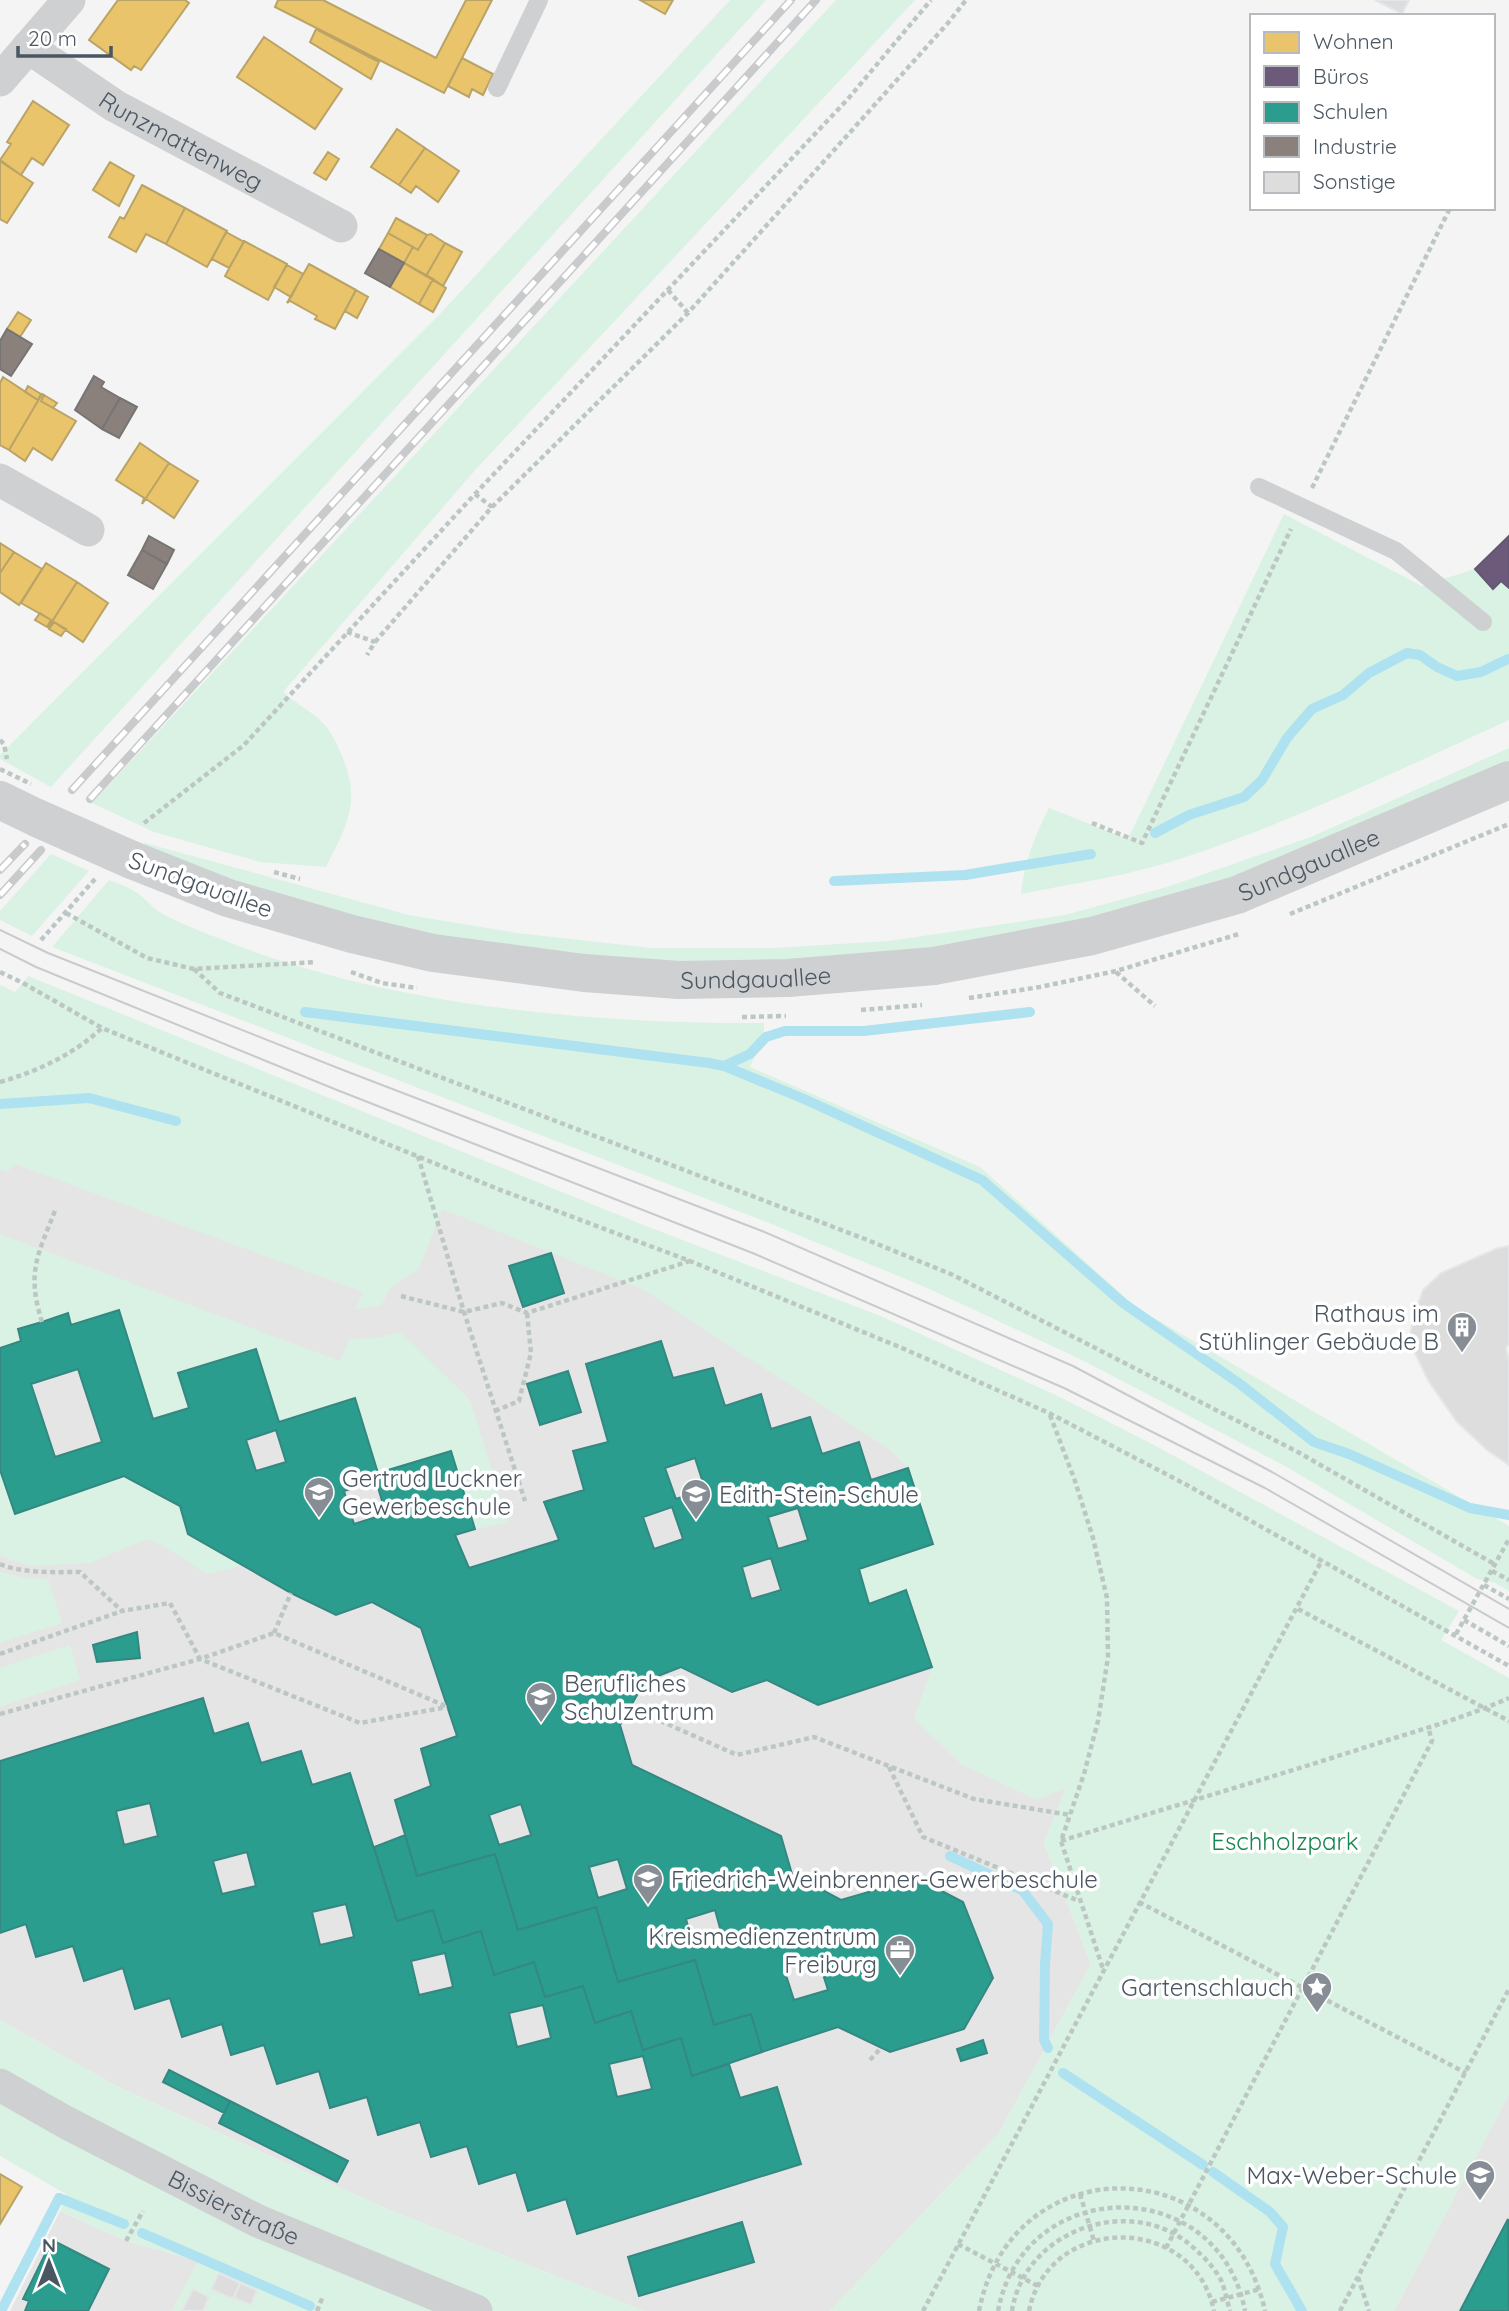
<svg xmlns="http://www.w3.org/2000/svg" width="1509" height="2311" font-family="Quicksand,sans-serif">
  <style>
    .education { fill: #e6e5e6 }
    .green { fill: #d9f2e3 }
    .homes { fill: #e9c46a; stroke: #b9a367; stroke-width: 2 }
    .offices { fill: #6d597a; stroke: #625872; stroke-width: 2 }
    .schools { fill: #2a9d8f; stroke: #348881; stroke-width: 2; fill-rule: evenodd }
    .industry { fill: #8a817c; stroke: #777474; stroke-width: 2 }
    .lines { fill: none; stroke-linecap: round; stroke-linejoin: round }
    .stream { stroke: #aee2f0; stroke-width: 10 }
    .building { fill: #ddddde; stroke: #e5e6e7; stroke-width: 2 }
    .path { stroke: #bcc7c4; stroke-width: 4.5; stroke-dasharray: 5 3.5; stroke-linecap: butt }
    .service { stroke: #ced0d2; stroke-width: 18 }
    .minor { stroke: #ced0d2; stroke-width: 33 }
    .tertiary { stroke: #ced0d2; stroke-width: 38 }
    .tram { stroke: #c9cacc; stroke-width: 2 }
    .rail-casing { stroke: #c9cacc; stroke-width: 8 }
    .rail { stroke: #fff; stroke-width: 5; stroke-dasharray: 16; stroke-linecap: butt }
    .path-bridge { stroke: #bcc7c4; stroke-width: 4.5; stroke-dasharray: 5 3.5; stroke-linecap: butt }
    .tertiary-bridge { stroke: #ced0d2; stroke-width: 38 }
    .labels { text-anchor: middle; dominant-baseline: central; stroke-width: 7; stroke-linejoin: round; paint-order: stroke }
    .street-label { font-size: 24px; fill: #4a5661; stroke: #fff }
    .poi-label { font-size: 24px; fill: #4a5661; stroke: #fff; text-anchor: end }
    .park-label { font-size: 24px; fill: #17864f; stroke: #fff }
  </style>
  <rect width="100%" height="100%" fill="#f4f4f4"/>
  <!-- education -->
  <path class="education" d="M100 1059 1042 1433 1066 1788 1044 1843 1091 1964 999 2133 830 2311H644L385 2208 116 2086 0 2020V1105Z
    M1509 2094V2311H1394Z
    M60 2211 126 2241 199 2261 172 2311H10Z"/>
  <!-- green -->
  <path class="green" d="M730 0H766L51 787 0 759V755L440 314Z
    M836 0H915L477 468 283 692C295 703 311 711 322 722 331 731 337 744 341 754 362 800 347 826 326 867L260 862 154 832 92 803Z
    M1284 514 1422 586 1475 569 1493 588 1501 581 1509 588V720C1403 768 1297 820 1186 857 1133 875 1076 883 1021 894 1024 863 1035 835 1049 808L1128 839Z
    M1509 748V765L1269 870 1063 931 830 962 668 965 419 935 279 898 140 849 145 843 409 915 517 933 651 948H773L889 941 1065 915 1167 887 1311 837Z
    M51 854 89 871 32 936 0 920V911Z
    M109 880C117 883 126 886 134 891 143 896 150 905 158 911 175 922 216 937 236 945 395 1006 595 1024 764 1023V1034L750 1067 980 1167 1137 1308 1509 1526V1591L1495 1583 1477 1579 1283 1465 1082 1360 925 1287 764 1221 52 947Z
    M28 976 646 1226 883 1317 1060 1397 1152 1444 1459 1611 1441 1640 1509 1678V2094L1394 2311H830L999 2133 1091 1964 1044 1843 1066 1788 1037 1800 961 1764 914 1719 932 1667 906 1591 869 1604 859 1569 933 1544 908 1468 889 1449 642 1289 442 1209 419 1269 391 1287 381 1306 356 1309 363 1292 15 1164 7 1172 0 1169V985L15 992Z
    M0 1234 340 1361 350 1339 376 1338 400 1332 470 1400 508 1523 475 1529 451 1451 378 1473 355 1399 279 1422 256 1349 178 1373 189 1408 153 1419 71 1325 67 1314 18 1329 21 1341 0 1348Z
    M0 1470 15 1514 124 1476 180 1506 188 1534 245 1565 207 1574 160 1544 147 1539 90 1563 31 1566 0 1556Z
    M0 1572 25 1578 48 1579 62 1623 0 1643Z
    M70 1645 80 1680 0 1707V1668Z
    M0 2020 116 2086 385 2208 644 2311H172L198 2261 126 2241 60 2211 66 2194 0 2156Z"/>
  <!-- homes -->
  <path class="homes" d="M118 0H185L189 3 141 70 134 66 131 70 89 40Z
    M278 0H323L436 58 466 0H492L444 93 275 7Z
    M640 0H673L665 14Z
    M316 29 379 62 371 79 310 42Z
    M264 37 342 89 315 129 237 77Z
    M462 58 493 74 483 95 472 89 469 97 448 86Z
    M33 101 69 125 43 165 32 158 21 175 0 160 11 144 7 142Z
    M397 129 425 148 399 185 371 167Z
    M425 148 459 171 438 202 416 186 411 193 399 185Z
    M328 152 339 159 326 180 314 173Z
    M0 161 33 183 7 223 0 219Z
    M110 162 134 176 119 206 93 190Z
    M142 185 185 208 166 244 146 234 136 252 109 237 120 217 124 219Z
    M185 208 227 231 207 267 166 244Z
    M396 218 427 235 418 250 388 233Z
    M226 232 244 242 229 268 212 259Z
    M388 233 413 247 404 263 379 249Z
    M431 234 445 243 426 276 404 263 413 247 418 250 427 235Z
    M244 241 287 264 268 300 225 276Z
    M445 243 462 252 443 286 426 276Z
    M404 263 433 279 419 304 390 287Z
    M309 264 356 290 335 329 315 319 317 316 290 301 287 303Z
    M287 265 303 274 291 297 274 287Z
    M433 279 446 288 433 312 419 304Z
    M356 290 368 297 357 318 345 311Z
    M18 312 31 320 20 337 7 329Z
    M3 377 38 400 42 394 9 450 0 445V383Z
    M28 386 41 394 38 400 25 392Z
    M42 394 44 395 41 401 76 421 52 460 33 448 25 461 9 450Z
    M44 395 57 403 53 408 41 401Z
    M140 443 169 463 142 504 144 498 116 480Z
    M169 463 198 481 174 518 146 499 142 504Z
    M0 543 14 552 0 573Z
    M14 552 42 569 19 605 0 592V573Z
    M46 563 77 582 48 628 51 620 21 603Z
    M77 582 108 603 83 642 54 622 48 628Z
    M40 613 51 620 47 627 35 620Z
    M54 622 66 629 61 636 49 629Z
    M0 2174 22 2187 0 2224Z"/>
  <!-- offices -->
  <path class="offices" d="M1509 536V588L1501 581 1493 589 1475 569Z"/>
  <!-- schools -->
  <path class="schools" d="M551 1253 564 1293 523 1307 509 1266Z
    M119 1310 153 1419 189 1408 178 1373 256 1349 279 1422 355 1398 378 1473 451 1451 475 1529 455 1535 469 1568 559 1540 544 1502 584 1490 573 1451 608 1442 586 1364 661 1341 673 1378 713 1368 725 1406 761 1394 771 1429 810 1417 822 1454 859 1442 871 1480 908 1468 933 1544 859 1569 869 1604 906 1590 932 1667 818 1705 767 1680 732 1692 681 1667 645 1681 620 1725 632 1765 781 1836 792 1874 841 1900 917 1878 963 1902 993 1978 964 2029 890 2052 838 2027 762 2052 751 2014 714 2025 695 1960 618 1982 596 1907 518 1930 495 1854 417 1876 395 1800 431 1786 421 1749 457 1736 421 1628 372 1602 336 1615 291 1593 188 1534 180 1506 124 1476 15 1514 0 1470V1348L21 1341 18 1329 42 1322 68 1313 71 1325ZM78 1369 102 1442 55 1457 31 1384ZM276 1430 286 1462 256 1471 246 1440ZM695 1458 705 1489 676 1499 665 1468ZM376 1481 386 1514 354 1524 344 1491ZM672 1507 683 1539 654 1549 643 1517ZM798 1508 808 1540 778 1549 768 1517ZM771 1558 781 1590 751 1599 742 1567ZM521 1804 531 1835 499 1845 489 1815ZM618 1859 627 1889 598 1898 589 1867ZM715 1910 723 1939 694 1948 686 1919ZM818 1959 828 1990 794 2000 784 1969Z
    M568 1371 581 1412 540 1425 527 1384Z
    M137 1632 140 1658 97 1662 93 1645Z
    M203 1698 214 1734 248 1723 261 1763 301 1751 312 1785 350 1773 397 1921 433 1910 443 1943 481 1931 494 1975 534 1962 545 1997 583 1986 595 2023 631 2011 643 2050 681 2038 692 2076 729 2064 740 2098 777 2087 801 2164 577 2234 566 2199 528 2211 516 2172 479 2184 467 2146 431 2157 420 2122 378 2135 367 2097 330 2108 319 2071 277 2084 264 2045 231 2055 222 2024 182 2037 170 1998 135 2009 123 1968 84 1981 73 1946 36 1957 26 1924 0 1933V1761ZM150 1803 158 1836 124 1845 116 1811ZM247 1852 256 1886 222 1894 213 1861ZM346 1904 354 1937 320 1945 312 1912ZM445 1953 453 1987 419 1995 411 1961ZM543 2005 551 2038 517 2047 509 2013ZM643 2056 652 2089 617 2097 609 2064Z
    M405 1835 417 1876 495 1854 518 1930 596 1907 618 1982 695 1960 714 2025 751 2014 762 2052 692 2076 681 2038 643 2050 631 2011 595 2023 583 1986 545 1997 534 1962 494 1975 481 1931 443 1943 433 1910 397 1921 374 1847Z
    M983 2040 987 2053 961 2061 957 2049Z
    M169 2070 230 2101 224 2113 163 2082Z
    M230 2101 348 2161 337 2182 219 2123Z
    M1508 2219 1509 2311H1460Z
    M742 2222 754 2262 639 2296 628 2257Z
    M52 2240 109 2269 88 2311H25L29 2301 23 2299Z"/>
  <!-- industry -->
  <path class="industry" d="M379 249 404 263 390 287 365 273Z
    M7 329 32 344 11 376 0 369V341Z
    M94 376 104 382 101 387 120 398 102 429 75 410Z
    M120 398 137 407 119 438 102 429Z
    M149 536 174 550 167 564 142 550Z
    M142 550 167 564 153 589 128 575Z"/>
  <g class="lines">
    <!-- stream -->
    <path class="stream" d="M1155 833 1189 815 1244 797 1262 780 1287 738 1312 709 1343 695 1369 673 1407 653 1420 655 1437 667 1457 676 1481 672 1508 659
      M834 881 965 875 1091 854
      M305 1012 709 1063 724 1066 804 1099 982 1180 1123 1303 1240 1384 1314 1442 1349 1454 1470 1508 1509 1515
      M724 1066 750 1054 766 1037 785 1031H864L1030 1012
      M0 1104 89 1098 176 1121
      M950 1856 1022 1890 1048 1924 1045 1964 1044 2040 1048 2048
      M1063 2073 1203 2165
      M1213 2172 1270 2212 1283 2227 1275 2264 1302 2311
      M142 2233 310 2306
      M1 2311 59 2198 124 2224"/>
  </g>
  <!-- building -->
  <path class="building" d="M1375 0H1409L1402 14Z
    M1509 1246V1343L1506 1348 1509 1360V1465L1487 1450 1457 1422 1429 1382 1409 1341 1414 1315 1423 1290 1441 1273 1498 1248Z
    M219 2273 240 2283 233 2299 211 2289Z
    M240 2283 257 2290 251 2305 234 2298Z
    M193 2289 209 2297 203 2311H182Z"/>
  <g class="lines">
    <!-- path -->
    <path class="path" d="M668 290 688 313
      M1312 488 1450 208
      M475 494 492 507
      M347 632 375 642 367 655
      M375 642 492 507 688 313 948 23 966 0
      M0 740 4 744 7 759
      M144 823 244 745 475 494 847 100 931 0
      M1092 823 1142 843 1291 529
      M274 872 300 879
      M66 913 147 958 194 969 316 962
      M1290 914 1509 824
      M41 940 95 879
      M194 969 220 993 865 1239 953 1275 1296 1451 1496 1565
      M351 972 382 983 417 988
      M1116 972 1155 1006
      M23 983 102 1028 498 1189 690 1261 902 1348 1049 1413 1187 1485 1509 1666
      M969 998 1040 987 1116 971 1239 934
      M861 1010 922 1005
      M742 1017 786 1016
      M0 1082C38 1071 73 1055 102 1028
      M418 1156 464 1312 525 1501
      M401 1296 464 1312 502 1303 527 1313 690 1261
      M42 1322C26 1271 38 1255 56 1208
      M495 1411 519 1401 531 1353 527 1313
      M1050 1415 1075 1481 1093 1538 1107 1598 1108 1657 1098 1721 1084 1774 1061 1841 1103 1969
      M0 1564C24 1574 55 1572 80 1572L122 1611 170 1603 200 1659 274 1633 448 1707
      M1492 1571 1509 1580
      M1484 1585 1509 1599
      M1298 1609 1509 1721
      M1464 1620 1509 1646
      M274 1633 291 1593
      M1456 1634 1509 1539
      M0 1654 122 1611
      M629 1707 737 1755 814 1737 974 1799 1070 1815
      M0 1714 200 1659 360 1723 447 1707
      M889 1767 923 1837 1079 1901
      M1061 1841C1160 1810 1259 1781 1357 1750 1408 1733 1460 1720 1509 1698
      M1139 1902 1466 2073
      M870 2060 881 2048
      M1080 2194 1094 2241
      M126 2241 143 2211
      M958 2244 1038 2286
      M1166 2248 1432 1741 1428 1727
      M1358 2277 1369 2311
      M1212 2302 1260 2289
      M317 2311 323 2296
      M923 2311 1322 1560
      M979 2311C1011 2147 1229 2148 1265 2311
      M998 2311C1024 2173 1219 2173 1245 2311
      M1012 2311C1025 2227 1137 2191 1197 2251 1206 2259 1215 2269 1221 2280 1225 2289 1227 2301 1230 2311
      M1029 2311C1049 2213 1194 2213 1214 2311
      M1340 2311 1509 1989"/>
    <!-- service -->
    <path class="service" d="M497 88 539 0
      M1259 487 1396 551 1483 622"/>
    <!-- minor -->
    <g class="minor">
      <path id="s1" d="M28 47 115 106 341 226"/>
      <path d="M0 80 69 0"/>
      <path d="M0 480 88 530"/>
      <path id="s2" d="M0 2085 67 2123 258 2221 476 2311"/>
    </g>
    <!-- tertiary -->
    <g class="tertiary">
      <path d="M0 800 37 818"/>
      <path id="s3" d="M132 860 228 898 352 934 433 953 584 973 679 980 788 978 934 966 1092 936 1237 895 1509 780"/>
    </g>
    <!-- tram -->
    <path class="tram" d="M0 930 48 953 343 1070 762 1231 1073 1366 1272 1472 1509 1609
      M0 949 36 967 337 1090 755 1254 1064 1388 1265 1488 1509 1628"/>
    <!-- rail casing -->
    <g class="rail-casing">
      <path id="rail" d="M72 790 791 0
        M90 799 816 0
        M0 870 25 844
        M0 895 41 850"/>
    </g>
    <!-- rail -->
    <use href="#rail" class="rail"/>
    <!-- path-bridge -->
    <path class="path-bridge" d="M0 769 31 784
      M0 972 23 983"/>
    <!-- tertiary-bridge -->
    <path class="tertiary-bridge" d="M37 818 132 860"/>
  </g>
  <!-- icons -->
  <defs>
    <g id="building-pin" transform="scale(1.575)"><path d="M0 17L-7.5 6A9.5 9.5 0 1 1 7.5 6Z" fill="#868d94" stroke="#fff"/><path d="M-4-6H4V6H1V3H-1V6H-4ZM-2.5-4.3h1.7v1.8h-1.7ZM.8-4.3h1.7v1.8H.8ZM-2.5-1h1.7V.8h-1.7ZM.8-1h1.7V.8H.8Z" fill="#fff"/></g>
    <g id="school-pin" transform="scale(1.575)"><path d="M0 17L-7.5 6A9.5 9.5 0 1 1 7.5 6Z" fill="#868d94" stroke="#fff"/><path d="M0-5L7-2L0 1L-7-2ZM-4 1L0 2.5L4 1V4Q0 6-4 4Z" fill="#fff"/></g>
    <g id="office-pin" transform="scale(1.575)"><path d="M0 17L-7.5 6A9.5 9.5 0 1 1 7.5 6Z" fill="#868d94" stroke="#fff"/><path d="M-6-3h4V-5.5h4V-3h4V5H-6ZM-1-4.5V-3h2v-1.5ZM-6 0V1H6V0Z" fill="#fff"/></g>
    <g id="sight-pin" transform="scale(1.575)"><path d="M0 17L-7.5 6A9.5 9.5 0 1 1 7.5 6Z" fill="#868d94" stroke="#fff"/><path d="M0-6L1.8-2.2L6-1.7L2.9 1.2L3.7 5.4L0 3.3L-3.7 5.4L-2.9 1.2L-6-1.7L-1.8-2.2Z" fill="#fff"/></g>
  </defs>
  <g fill-rule="evenodd">
    <use href="#building-pin" x="1462" y="1327"/>
    <use href="#school-pin" x="319" y="1492"/>
    <use href="#school-pin" x="696" y="1494"/>
    <use href="#school-pin" x="541" y="1697"/>
    <use href="#school-pin" x="648" y="1879"/>
    <use href="#office-pin" x="900" y="1950"/>
    <use href="#sight-pin" x="1317" y="1987"/>
    <use href="#school-pin" x="1480" y="2175"/>
  </g>
  <g class="labels">
    <!-- street labels -->
    <g class="street-label">
      <text stroke="none"><textPath href="#s1" startOffset="180">Runzmattenweg</textPath></text>
      <text stroke="none"><textPath href="#s3" startOffset="1208">Sundgauallee</textPath></text>
      <text transform="translate(201 884) rotate(20)">Sundgauallee</text>
      <text stroke="none"><textPath href="#s3" startOffset="640">Sundgauallee</textPath></text>
      <text stroke="none"><textPath href="#s2" startOffset="264">Bissierstraße</textPath></text>
    </g>
    <!-- poi labels -->
    <g class="poi-label">
      <text x="1439" y="1313">Rathaus im<tspan x="1439" dy="28">Stühlinger Gebäude B</tspan></text>
      <text x="342" y="1478" text-anchor="start">Gertrud Luckner<tspan x="342" dy="28">Gewerbeschule</tspan></text>
      <text x="719" y="1494" text-anchor="start">Edith-Stein-Schule</text>
      <text x="564" y="1683" text-anchor="start">Berufliches<tspan x="564" dy="28">Schulzentrum</tspan></text>
      <text x="671" y="1879" text-anchor="start">Friedrich-Weinbrenner-Gewerbeschule</text>
      <text x="877" y="1936">Kreismedienzentrum<tspan x="877" dy="28">Freiburg</tspan></text>
      <text x="1294" y="1987">Gartenschlauch</text>
      <text x="1457" y="2175">Max-Weber-Schule</text>
    </g>
    <!-- park labels -->
    <g class="park-label">
      <text x="1285" y="1841">Eschholzpark</text>
    </g>
  </g>
  <!-- legend -->
  <rect x="1250" y="14" width="245" height="196" fill="#ffffff" stroke="#b7bbc0" stroke-width="2"/>
  <rect x="1264" y="32" width="35" height="21" fill="#e9c46a" stroke="#b7bbc0" stroke-width="2"/>
  <text x="1313" y="49" font-size="21" fill="#4a5661">Wohnen</text>
  <rect x="1264" y="66" width="35" height="21" fill="#6d597a" stroke="#b7bbc0" stroke-width="2"/>
  <text x="1313" y="84" font-size="21" fill="#4a5661">Büros</text>
  <rect x="1264" y="102" width="35" height="21" fill="#2a9d8f" stroke="#b7bbc0" stroke-width="2"/>
  <text x="1313" y="119" font-size="21" fill="#4a5661">Schulen</text>
  <rect x="1264" y="136" width="35" height="21" fill="#8a817c" stroke="#b7bbc0" stroke-width="2"/>
  <text x="1313" y="154" font-size="21" fill="#4a5661">Industrie</text>
  <rect x="1264" y="172" width="35" height="21" fill="#ddddde" stroke="#b7bbc0" stroke-width="2"/>
  <text x="1313" y="189" font-size="21" fill="#4a5661">Sonstige</text>
  <!-- north arrow -->
  <g transform="translate(49 2262)" stroke="#ffffff" stroke-width="5" paint-order="stroke">
  <path d="M0-5L12 26L0 18L-12 26Z" fill="#4a5661"/>
  <text y="-10" font-size="19" font-weight="bold" text-anchor="middle" fill="#4a5661">N</text>
  </g>
  <!-- scale -->
  <path d="M18 46v10h93v-10" fill="none" stroke="#4a5661" stroke-width="3.5"/>
  <text x="28" y="46" font-size="21" fill="#4a5661" stroke="#ffffff" stroke-width="5" paint-order="stroke">20 m</text>
</svg>
